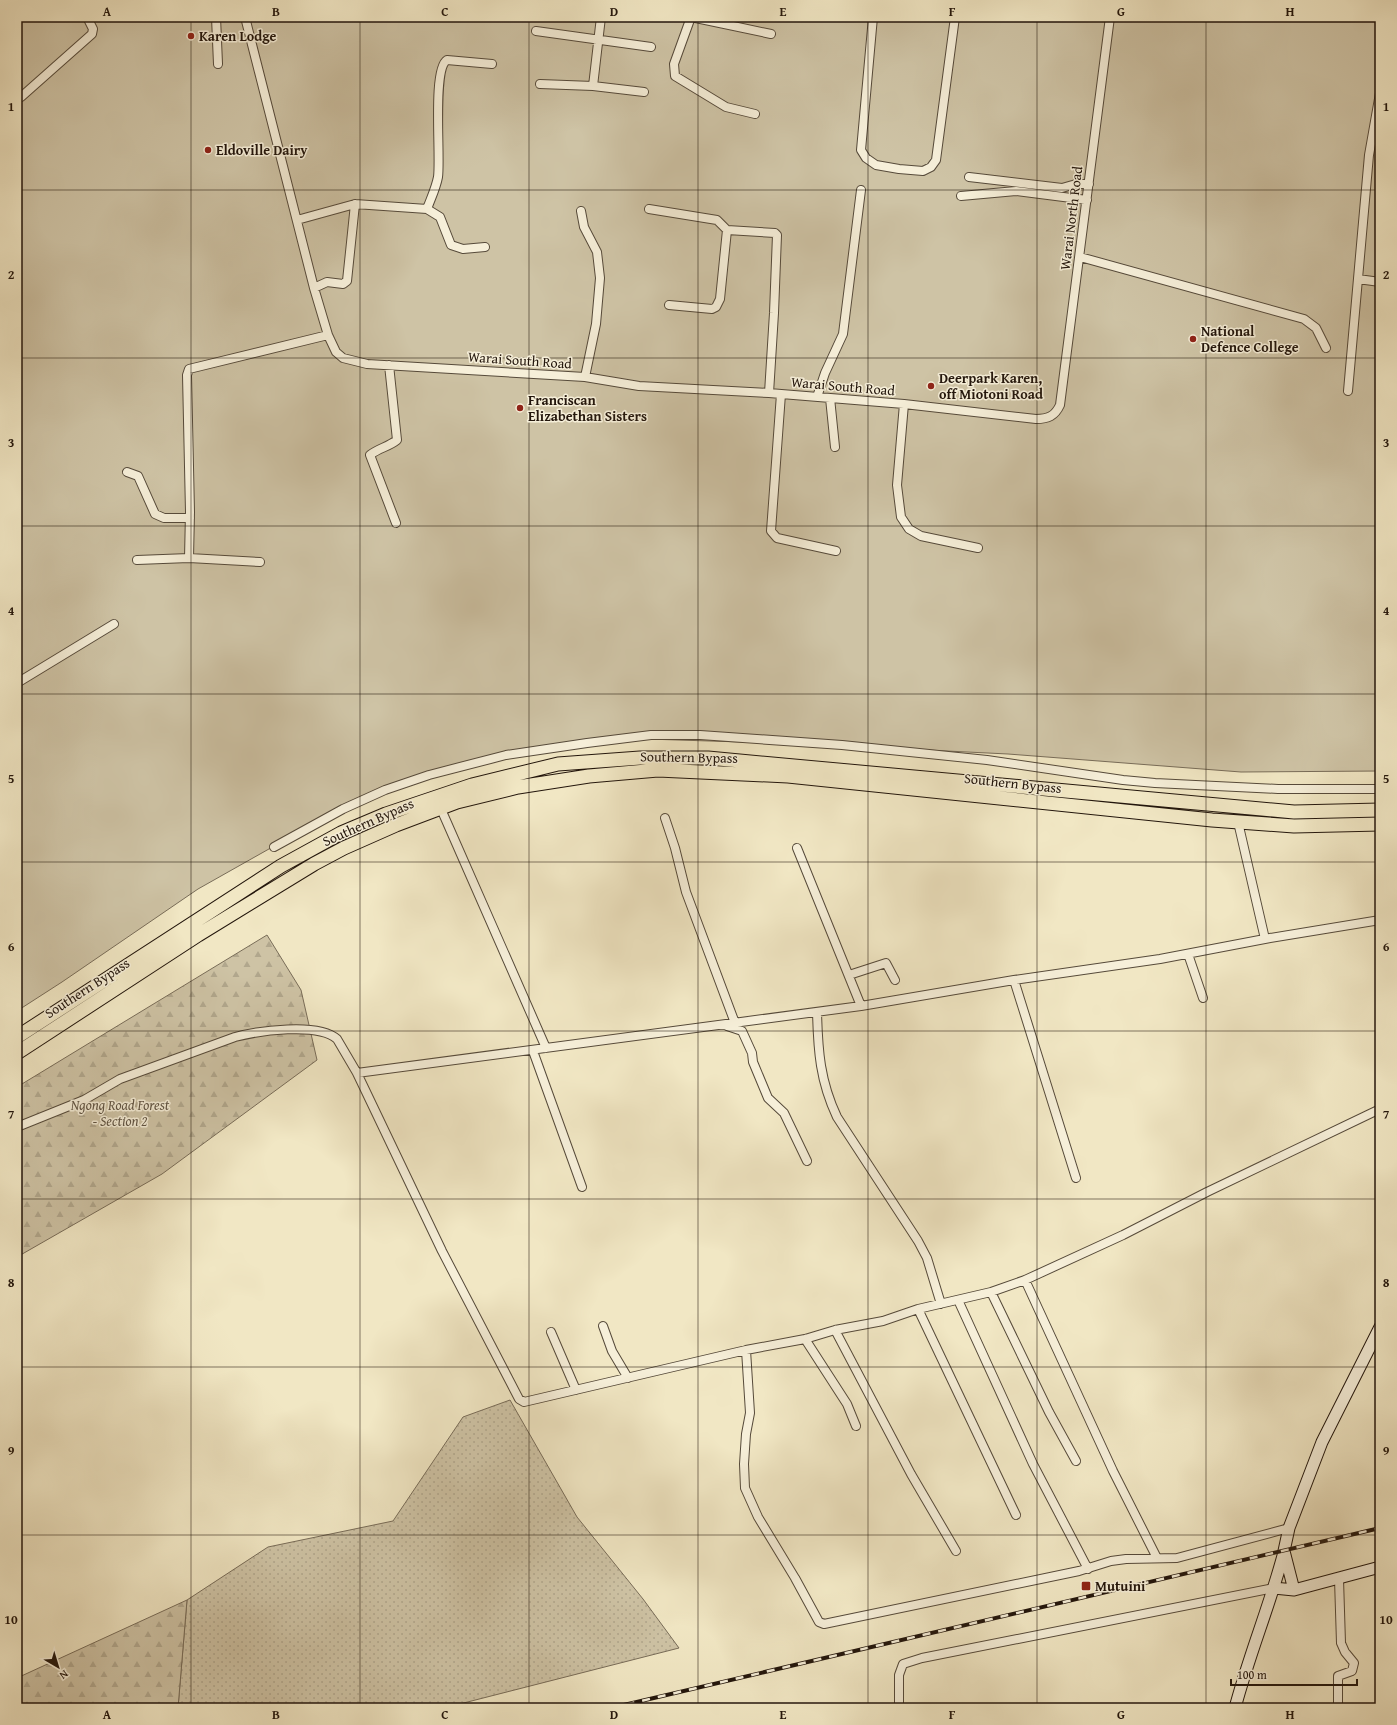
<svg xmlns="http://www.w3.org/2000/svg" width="1397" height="1725" font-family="'Gentium Book Plus',serif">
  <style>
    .grass { fill: url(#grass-dots); stroke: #786c58 }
    .forest { fill: url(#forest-firs); stroke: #786c58 }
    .garden { fill: #cec3a5; stroke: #786c58 }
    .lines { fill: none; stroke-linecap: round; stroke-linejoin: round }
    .minor-casing { stroke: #564a3a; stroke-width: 10 }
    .secondary-casing { stroke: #23160c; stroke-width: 13 }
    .trunk-casing { stroke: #23160c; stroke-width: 15 }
    .minor { stroke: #f6efd9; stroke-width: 8 }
    .secondary { stroke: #f6efd9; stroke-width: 11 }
    .trunk { stroke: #f1e7c4; stroke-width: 13 }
    .rail-casing { stroke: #23160c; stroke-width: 4 }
    .rail { stroke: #f6efd9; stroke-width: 2.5; stroke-dasharray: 8; stroke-linecap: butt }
    .grid { fill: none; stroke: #23160c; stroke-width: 1; stroke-opacity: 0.55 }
    .poi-dot { fill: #8f2418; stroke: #f6efd9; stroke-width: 1.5 }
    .labels { text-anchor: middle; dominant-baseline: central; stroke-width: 3; stroke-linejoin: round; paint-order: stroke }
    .poi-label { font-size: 14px; font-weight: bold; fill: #23160c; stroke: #f6efd9; text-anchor: start }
    .street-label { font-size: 14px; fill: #23160c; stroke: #f6efd9 }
    .park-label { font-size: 14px; font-style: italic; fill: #5f5342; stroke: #f6efd9 }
    .neatline { fill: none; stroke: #23160c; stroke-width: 1.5 }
    .grid-label { font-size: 13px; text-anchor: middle; font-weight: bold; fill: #23160c }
  </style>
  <defs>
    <pattern id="grass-dots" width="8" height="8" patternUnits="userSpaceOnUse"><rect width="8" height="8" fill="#cec3a5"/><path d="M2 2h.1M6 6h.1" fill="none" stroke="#b1a78d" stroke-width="1.8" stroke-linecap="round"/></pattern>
    <pattern id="forest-firs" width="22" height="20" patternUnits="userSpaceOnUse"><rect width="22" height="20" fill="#cec3a5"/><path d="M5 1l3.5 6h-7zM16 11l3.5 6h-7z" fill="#b1a78d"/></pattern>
  </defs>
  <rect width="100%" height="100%" fill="#f1e7c4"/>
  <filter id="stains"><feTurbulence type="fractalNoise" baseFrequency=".005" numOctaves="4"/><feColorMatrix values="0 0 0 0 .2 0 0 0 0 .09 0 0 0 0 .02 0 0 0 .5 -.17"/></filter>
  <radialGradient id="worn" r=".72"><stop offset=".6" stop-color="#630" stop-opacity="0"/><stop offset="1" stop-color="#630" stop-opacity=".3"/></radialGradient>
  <!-- grass -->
  <path class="grass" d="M510 1400 577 1517 643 1599 679 1648 444 1708H178L187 1600 268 1547 393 1521 463 1417Z"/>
  <!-- forest -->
  <path class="forest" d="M267 935 301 990 317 1060 162 1174 17 1257V1087Z
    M187 1600 178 1708H17V1678Z"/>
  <!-- garden -->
  <path class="garden" d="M17 17H1380V771L1241 772 1008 754 804 744 615 738 507 751 400 783 276 845 198 889 62 982 17 1011Z"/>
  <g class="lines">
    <!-- minor casing -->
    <g class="minor-casing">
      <path id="minor" d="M216 17 218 64
        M245 17 314 288 328 335 336 352 343 358 367 364 585 377 639 386 769 393 904 404 1036 419C1048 419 1055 416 1060 405L1110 17
        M691 17 674 64 675 76 726 107 755 114
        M691 17 771 34
        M873 17 861 150 866 158 876 165 899 169 923 171 931 167 936 160 955 17
        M536 31 651 47
        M540 84 593 86 644 92
        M593 86 601 17
        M21 97 92 34 93 29 87 17
        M969 177 1062 188 1076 184H1089
        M961 196 1016 191 1087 200
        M427 209C431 198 436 188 438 177 441 157 432 69 447 60L492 64
        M649 209 717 220 727 230 775 233 777 235 774 313 769 393
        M581 211 584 227 597 252 600 278 596 324 585 377
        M297 220 355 204 427 209 440 217 451 245 463 249 485 247
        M1080 257 1304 319 1316 328 1326 348
        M1358 279 1380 282
        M314 288 327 282 343 284 347 281 355 204
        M669 305 712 309 716 307 720 299 727 230
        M389 365 397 440C388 447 379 448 370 455L396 523
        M1348 391 1369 155 1380 93
        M781 394 771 531 777 538 836 551
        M817 397 825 373 843 334 861 190
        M830 398 835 447
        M904 404 897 485 901 517 909 529 921 536 978 548
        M127 472 138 476 155 514 164 518H190
        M189 558 190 512 187 375 189 369 328 335
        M137 560 189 558 260 562
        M17 683 114 624
        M441 809 546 1048
        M665 818 675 848 686 892 735 1023
        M1238 822 1265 939
        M274 847 343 809 385 790 429 775 506 755 587 743 651 735H700L842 745 987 760 1123 780 1155 783 1278 789H1380
        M797 848 861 1006
        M1188 954 1203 998
        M849 975 886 963 895 980
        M1014 980 1076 1178
        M817 1012C818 1051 820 1081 837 1117L918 1241 927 1258 941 1304
        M727 1026 742 1031 752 1053 753 1062 768 1098 784 1113 807 1161
        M533 1051 582 1187
        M357 1073 861 1006 1014 980 1160 959 1270 938 1380 920
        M17 1127 84 1100 120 1079 235 1037C258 1031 318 1022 337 1039L357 1073 442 1251 519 1399 524 1402 746 1350 805 1339 835 1330 883 1321 918 1309 991 1292 1025 1280 1123 1235 1207 1192 1380 1109
        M1025 1280 1113 1471 1157 1558
        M991 1292 1049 1412 1076 1461
        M958 1300 1033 1464 1088 1569
        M918 1309 1016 1515
        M603 1326 612 1351 628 1378
        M835 1330 911 1474 956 1551
        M551 1332 576 1390
        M805 1339 847 1404 856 1426
        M746 1350 750 1413 746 1434 744 1464 745 1488 758 1517 795 1578 819 1622 824 1624 1079 1571 1111 1561 1126 1559 1177 1558 1289 1528
        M899 1708V1675L903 1664 922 1658 1274 1588
        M1338 1708V1676L1352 1671 1354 1663 1345 1652 1341 1643 1339 1579"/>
    </g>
    <!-- secondary casing -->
    <g class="secondary-casing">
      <path id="secondary" d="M1274 1588 1294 1590 1380 1567
        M1294 1590 1284 1551 1289 1528 1322 1442 1380 1327
        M1235 1708C1249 1655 1270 1605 1284 1552"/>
    </g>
    <!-- trunk casing -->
    <g class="trunk-casing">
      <path id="trunk" d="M17 1037 281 866 341 833 386 814 472 785 558 764 640 758H708L1294 812 1380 810
        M17 1053 198 935 314 864 344 848 396 825 457 802 518 787 589 776 658 770 788 776 1212 820 1294 826 1380 824"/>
    </g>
    <!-- minor -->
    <use href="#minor" class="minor"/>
    <!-- secondary -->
    <use href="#secondary" class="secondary"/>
    <!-- trunk -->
    <use href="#trunk" class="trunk"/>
    <!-- rail casing -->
    <g class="rail-casing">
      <path id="rail" d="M611 1708 1380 1528"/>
    </g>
    <!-- rail -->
    <use href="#rail" class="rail"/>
  </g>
  <!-- grid -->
  <path class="grid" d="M191 17V1708M360 17V1708M529 17V1708M698 17V1708M868 17V1708M1037 17V1708M1206 17V1708M17 190H1380M17 358H1380M17 526H1380M17 694H1380M17 862H1380M17 1031H1380M17 1199H1380M17 1367H1380M17 1535H1380"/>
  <!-- markers -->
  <g class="poi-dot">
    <circle cx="191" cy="36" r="4"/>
    <circle cx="208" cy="150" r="4"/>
    <circle cx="1193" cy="339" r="4"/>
    <circle cx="931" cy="386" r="4"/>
    <circle cx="520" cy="408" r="4"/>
    <rect x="1081" y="1581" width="10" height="10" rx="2"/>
  </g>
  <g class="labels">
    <!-- poi labels -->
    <g class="poi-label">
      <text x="199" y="36">Karen Lodge</text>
      <text x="216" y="150">Eldoville Dairy</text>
      <text x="1201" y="331">National<tspan x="1201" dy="16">Defence College</tspan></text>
      <text x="939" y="378">Deerpark Karen,<tspan x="939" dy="16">off Miotoni Road</tspan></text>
      <text x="528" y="400">Franciscan<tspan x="528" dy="16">Elizabethan Sisters</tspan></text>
      <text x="1095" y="1586">Mutuini</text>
    </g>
    <!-- street labels -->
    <g class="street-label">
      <text transform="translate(1071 218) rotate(-83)">Warai North Road</text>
      <text transform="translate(520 360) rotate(4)">Warai South Road</text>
      <text transform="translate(843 386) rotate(5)">Warai South Road</text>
      <text transform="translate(689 757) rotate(1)">Southern Bypass</text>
      <text transform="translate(1013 783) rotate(6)">Southern Bypass</text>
      <text transform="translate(368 822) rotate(-24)">Southern Bypass</text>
      <text transform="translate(87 988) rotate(-33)">Southern Bypass</text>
    </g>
    <!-- park labels -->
    <g class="park-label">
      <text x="120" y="1105">Ngong Road Forest<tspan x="120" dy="16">- Section 2</tspan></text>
    </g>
  </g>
  <!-- margin -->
  <rect width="1397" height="1725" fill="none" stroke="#f1e7c4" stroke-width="44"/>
  <!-- north arrow -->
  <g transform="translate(58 1667) rotate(142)" stroke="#f6efd9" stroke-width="3" paint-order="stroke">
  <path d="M0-3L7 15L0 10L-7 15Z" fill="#23160c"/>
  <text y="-6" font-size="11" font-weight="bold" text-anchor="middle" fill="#23160c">N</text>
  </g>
  <!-- scale -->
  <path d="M1231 1679v6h126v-6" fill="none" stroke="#23160c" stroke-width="2"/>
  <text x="1237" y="1679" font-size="12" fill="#23160c" stroke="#f6efd9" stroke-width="3" paint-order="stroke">100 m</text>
  <rect x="22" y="22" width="1353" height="1681" class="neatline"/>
  <g class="grid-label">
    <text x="107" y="16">A</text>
    <text x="276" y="16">B</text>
    <text x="445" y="16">C</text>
    <text x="614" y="16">D</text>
    <text x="783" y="16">E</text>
    <text x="952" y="16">F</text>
    <text x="1121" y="16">G</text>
    <text x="1290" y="16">H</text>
    <text x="11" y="111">1</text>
    <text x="1386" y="111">1</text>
    <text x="11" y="279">2</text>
    <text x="1386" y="279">2</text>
    <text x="11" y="447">3</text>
    <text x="1386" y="447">3</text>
    <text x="11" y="615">4</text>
    <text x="1386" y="615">4</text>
    <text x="11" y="783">5</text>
    <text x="1386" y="783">5</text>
    <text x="11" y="951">6</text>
    <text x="1386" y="951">6</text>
    <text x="11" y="1119">7</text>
    <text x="1386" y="1119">7</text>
    <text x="11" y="1287">8</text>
    <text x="1386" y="1287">8</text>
    <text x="11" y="1455">9</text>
    <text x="1386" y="1455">9</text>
    <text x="11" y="1624">10</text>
    <text x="1386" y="1624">10</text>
    <text x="107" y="1719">A</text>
    <text x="276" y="1719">B</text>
    <text x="445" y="1719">C</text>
    <text x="614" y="1719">D</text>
    <text x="783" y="1719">E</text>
    <text x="952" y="1719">F</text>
    <text x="1121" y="1719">G</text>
    <text x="1290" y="1719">H</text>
  </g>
  <rect width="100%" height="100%" filter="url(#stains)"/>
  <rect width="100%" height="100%" fill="url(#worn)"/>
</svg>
